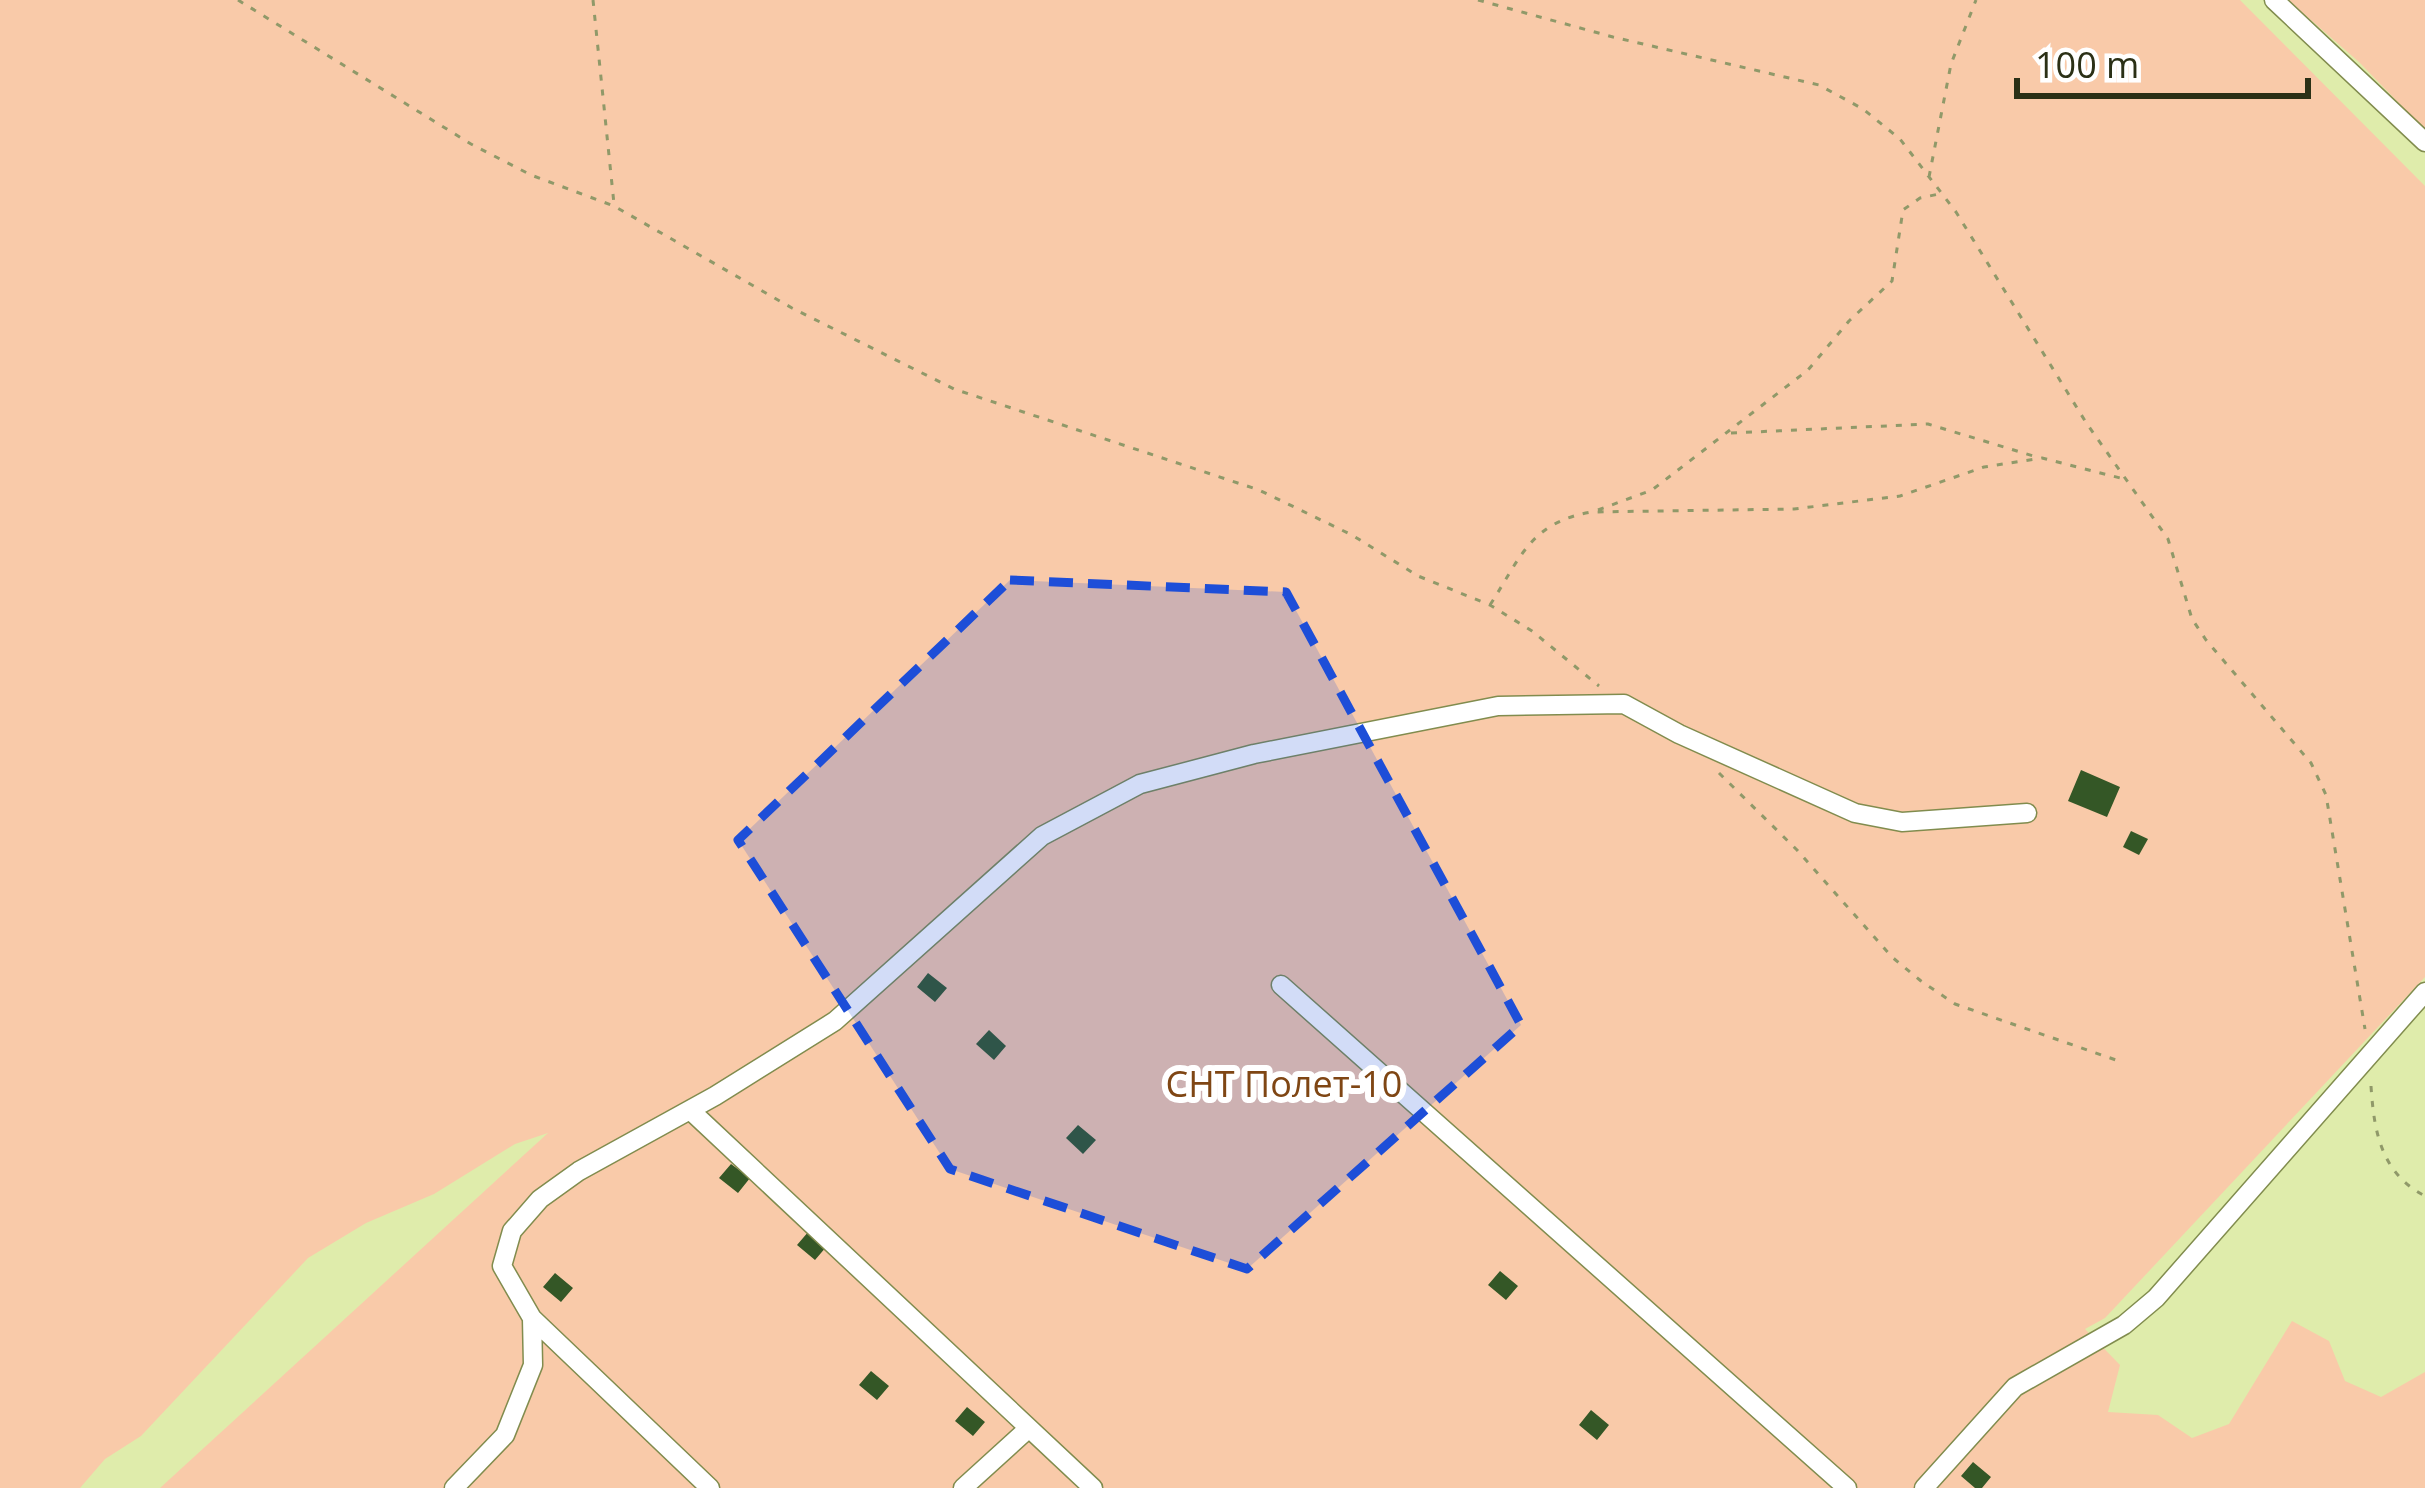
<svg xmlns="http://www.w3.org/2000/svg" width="2425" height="1488" font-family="'Open Sans',sans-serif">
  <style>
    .green { fill: #f9caa9 }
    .building { fill: #345726 }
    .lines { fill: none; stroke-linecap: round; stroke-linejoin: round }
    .minor-casing { stroke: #818c4e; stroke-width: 21 }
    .path { stroke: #909969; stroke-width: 3; stroke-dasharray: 6 9; stroke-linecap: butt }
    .minor { stroke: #fff; stroke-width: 18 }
    .marked { fill: #1d4ed8; fill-opacity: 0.2; stroke: #1d4ed8; stroke-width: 9; stroke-dasharray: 24 15; stroke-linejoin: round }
    .labels { text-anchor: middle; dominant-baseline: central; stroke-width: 12; stroke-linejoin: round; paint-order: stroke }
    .park-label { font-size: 36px; fill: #7f4614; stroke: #fff }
  </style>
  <rect width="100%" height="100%" fill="#dfecab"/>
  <!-- green -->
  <path class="green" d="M0 0H2240L2425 186V977L2105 1318 2085 1329 2120 1365 2108 1412 2158 1415 2192 1438 2229 1424 2292 1321 2329 1341 2345 1381 2381 1397 2425 1372V1488H160L548 1133 515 1144 434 1194 366 1223 308 1258 141 1436 105 1459 80 1488H0Z
    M2288 0H2425V130L2359 62Z"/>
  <!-- building -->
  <path class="building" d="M2081 770 2120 787 2107 817 2068 801Z
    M2131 831 2148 839 2139 855 2123 847Z
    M928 973 947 988 935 1002 917 987Z
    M989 1030 1006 1046 994 1060 976 1044Z
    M1078 1125 1096 1140 1083 1154 1066 1138Z
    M731 1164 750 1178 738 1193 719 1178Z
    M809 1231 827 1246 815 1260 797 1245Z
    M1500 1271 1518 1286 1506 1300 1488 1285Z
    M555 1273 573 1288 561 1302 543 1287Z
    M871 1371 889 1386 877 1400 859 1385Z
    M967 1407 985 1422 973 1436 955 1421Z
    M1591 1410 1609 1425 1597 1440 1579 1425Z
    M1973 1462 1991 1477 1982 1488H1975L1961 1476Z"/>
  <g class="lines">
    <!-- minor casing -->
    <g class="minor-casing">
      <path id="minor" d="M2274 0 2425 142
        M1281 985 1847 1488
        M690 1110 1093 1488
        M454 1488 505 1435 533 1365 532 1318
        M710 1488 532 1318 502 1266 512 1231 540 1199 579 1171 715 1096 835 1021 1042 836 1140 784 1254 754 1498 706 1624 704 1679 734 1855 813 1902 822 2027 813
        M963 1488 1029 1428
        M1924 1488 2015 1387 2124 1325 2156 1298 2425 992"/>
    </g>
    <!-- path -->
    <path class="path" d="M238 0 471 144 531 175 614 206 792 308 954 389 1259 490 1352 535 1418 576 1490 605 1532 631 1599 686
      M593 0 614 204
      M1478 0 1613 37 1819 85 1863 109 1900 139 1956 212 2087 424 2168 539 2192 619 2206 640 2311 763 2326 795 2365 1029
      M1929 177 1951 64 1976 0
      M1731 433 1928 424 2040 458
      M1598 510 1652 490 1808 370 1849 321 1892 281 1903 210 1920 198 1939 194
      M1490 605C1521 557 1530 523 1591 512L1794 509 1900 496 1984 467 2042 458 2124 479
      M1719 773 1797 850 1892 957 1921 981 1955 1004 2116 1060
      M2371 1086C2374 1132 2381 1173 2425 1196"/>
    <!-- minor -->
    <use href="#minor" class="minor"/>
  </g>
  <!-- marked area -->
  <path class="marked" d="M1010 580 1286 592 1521 1025 1247 1269 950 1169 738 840Z"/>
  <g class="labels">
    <!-- park labels -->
    <g class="park-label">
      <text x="1284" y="1083">СНТ Полет-10</text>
    </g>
  </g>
  <!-- scale -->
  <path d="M2017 78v18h291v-18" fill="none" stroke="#2b3016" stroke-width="6"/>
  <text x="2035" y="78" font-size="36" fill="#2b3016" stroke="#ffffff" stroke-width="9" paint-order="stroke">100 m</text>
</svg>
